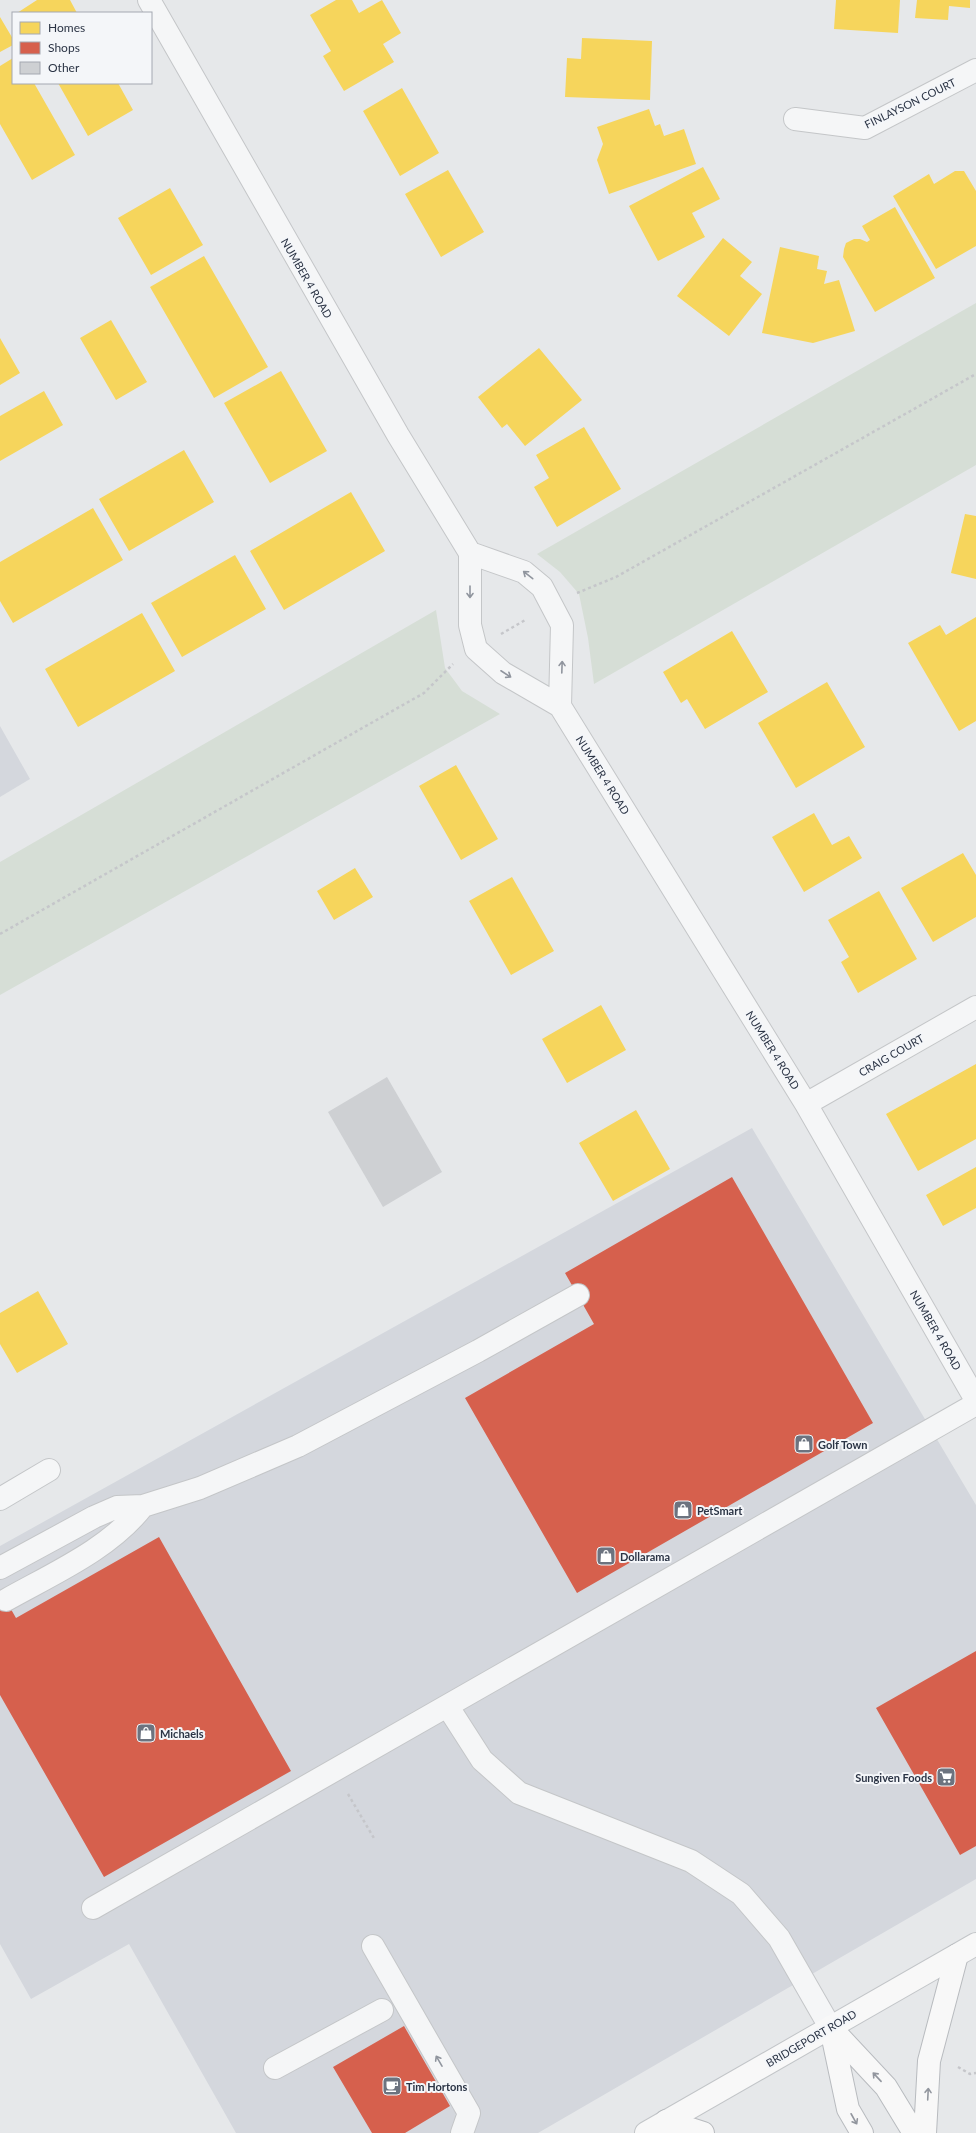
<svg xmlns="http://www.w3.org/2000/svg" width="976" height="2133" font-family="Lato,sans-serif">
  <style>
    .built { fill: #d4d7dd }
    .green { fill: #d6ded6 }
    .homes { fill: #f6d55c }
    .shops { fill: #d6604d }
    .building { fill: #ced0d3 }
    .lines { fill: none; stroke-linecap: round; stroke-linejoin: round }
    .minor-casing { stroke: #c4c6c8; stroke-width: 24 }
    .major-casing { stroke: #c2c5c8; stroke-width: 24 }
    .highway-casing { stroke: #b8bbbf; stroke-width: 24 }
    .path { stroke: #c5c6ca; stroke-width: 2.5; stroke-dasharray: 3 3; stroke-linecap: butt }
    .minor { stroke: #f5f6f7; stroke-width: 22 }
    .major { stroke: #f8f8f8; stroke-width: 22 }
    .highway { stroke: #f8f8f8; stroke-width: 22 }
    .oneway { stroke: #90959e }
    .oneway2 { stroke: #92969e }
    .labels { text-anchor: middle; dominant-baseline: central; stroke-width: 4; stroke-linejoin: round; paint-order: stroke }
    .street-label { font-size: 11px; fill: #2b3445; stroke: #f4f6f9 }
    .poi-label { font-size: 11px; font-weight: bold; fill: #2b3445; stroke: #f4f6f9; text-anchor: start }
  </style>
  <rect width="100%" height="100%" fill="#e6e8ea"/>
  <!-- built -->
  <path class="built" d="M0 726 30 779 0 797Z
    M752 1128 976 1505V1879L538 2133H236L129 1944 31 1999 0 1944V1546Z"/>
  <!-- green -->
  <path class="green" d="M976 303V465L594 684 588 638 579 594 560 572 537 554Z
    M436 610 445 668 462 691 500 714 0 995V862Z"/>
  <!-- homes -->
  <path class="homes" d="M37 0H70L77 13H17Z
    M336 0H352L359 13 382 0 401 33 383 44 394 62 344 91 323 56 331 51 310 15Z
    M836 0H900L898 33 834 29Z
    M917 0H970V8L949 6 948 20 915 18Z
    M0 17 13 39V45L0 52Z
    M582 38 652 41 650 100 565 97 567 58 581 59Z
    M13 58V83H34L75 155 32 180 0 124V66Z
    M58 83H118L133 110 88 136Z
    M402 88 439 153 400 176 363 111Z
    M649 109 655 126 660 124 664 136 684 129 696 164 609 194 597 160 603 144 597 127Z
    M703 167 720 199 692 213 705 237 658 261 629 206Z
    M448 170 484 232 441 257 405 194Z
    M955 171H964L976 191V246L936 269 893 196 929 174 934 184Z
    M170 188 203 245 151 275 118 218Z
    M895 207 935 278 875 312 843 257 844 249 846 243 854 239H860L867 242 870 240 862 226Z
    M723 238 752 262 740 276 762 294 729 336 677 296Z
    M780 247 819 256 817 269 827 271 824 284 839 280 855 331 813 343 762 333Z
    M204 256 268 367 214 398 150 287Z
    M111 320 147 382 116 400 80 338Z
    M0 338 20 373 0 385Z
    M539 348 582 400 525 446 507 424 502 428 478 397Z
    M281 371 327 451 270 483 224 403Z
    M44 391 63 425 0 461V416Z
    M584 427 621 489 557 527 534 487 549 478 536 455Z
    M184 450 214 502 129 551 99 499Z
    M351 492 385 551 284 610 250 551Z
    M93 508 123 560 13 623 0 601V562Z
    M965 514 976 516V579L951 573Z
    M235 555 266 609 182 657 151 603Z
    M142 613 175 671 78 727 45 669Z
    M976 617V721L959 731 908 643 940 625 946 635Z
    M732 631 768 692 705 729 687 699 681 703 663 672Z
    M827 682 865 747 796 788 758 723Z
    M456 765 498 839 461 860 419 786Z
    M814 813 832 845 849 836 862 858 804 892 772 837Z
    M963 853 976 875V917L933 942 901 888Z
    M355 868 373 897 334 920 317 891Z
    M512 877 554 951 511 975 469 901Z
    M879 891 917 959 858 993 841 962 849 957 828 920Z
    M601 1005 626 1050 567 1083 542 1039Z
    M976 1064V1139L918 1171 886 1114Z
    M636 1110 670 1169 613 1201 579 1143Z
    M976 1167V1208L943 1226 926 1195Z
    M38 1291 68 1344 17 1373 0 1344V1313Z"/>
  <!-- shops -->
  <path class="shops" d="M732 1177 873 1423 577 1593 465 1398 594 1324 565 1273Z
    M159 1537 291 1771 104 1877 0 1695V1590L16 1618Z
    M976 1651V1846L960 1855 876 1708Z
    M404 2026 450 2106 405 2133H372L333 2067Z"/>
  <!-- building -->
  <path class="building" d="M387 1077 442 1172 383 1207 328 1112Z"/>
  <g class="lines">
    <!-- minor casing -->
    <g class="minor-casing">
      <path id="minor" d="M149 0 398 435 470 553V625L476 649 503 673 560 706 806 1104 976 1400
        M795 119 865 128 976 70
        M470 553 524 572 542 587 562 625 560 706
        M806 1104 976 1007
        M0 1499 49 1470
        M0 1568 94 1517 117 1507 143 1506 200 1488 298 1446 478 1351 578 1295
        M6 1600C52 1574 110 1549 143 1506
        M448 1707 482 1760 519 1793 691 1861 741 1894 779 1938 830 2027
        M93 1908 976 1404
        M373 1946 469 2113 462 2133
        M275 2068 382 2010"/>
    </g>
    <!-- major casing -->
    <g class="major-casing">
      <path id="major" d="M646 2133 976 1944"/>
    </g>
    <!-- highway casing -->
    <g class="highway-casing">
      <path id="highway" d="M830 2027 886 2087 914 2133
        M831 2029 848 2109 862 2133
        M666 2121 703 2133
        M925 2133 929 2061 957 1955"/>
    </g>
    <!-- path -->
    <path class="path" d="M577 593 616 577 976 374
      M501 634 527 619
      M0 934 424 693 453 664
      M348 1794 375 1840
      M958 2067 970 2074 976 2073"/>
    <!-- minor -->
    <use href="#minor" class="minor"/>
    <!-- major -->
    <use href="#major" class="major"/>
    <!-- highway -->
    <use href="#highway" class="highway"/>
  </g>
  <!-- one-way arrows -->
  <defs><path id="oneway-shaft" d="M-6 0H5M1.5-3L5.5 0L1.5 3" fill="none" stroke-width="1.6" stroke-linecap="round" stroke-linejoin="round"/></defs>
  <g class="oneway">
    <use href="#oneway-shaft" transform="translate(528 575) rotate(-142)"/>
    <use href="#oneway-shaft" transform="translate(470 592) rotate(90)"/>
    <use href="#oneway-shaft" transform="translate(562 667) rotate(-88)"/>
    <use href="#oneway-shaft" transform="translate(506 674) rotate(33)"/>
    <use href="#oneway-shaft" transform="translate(439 2061) rotate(-120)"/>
  </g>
  <g class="oneway2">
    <use href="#oneway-shaft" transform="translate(877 2077) rotate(-133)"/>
    <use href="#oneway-shaft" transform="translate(928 2094) rotate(-87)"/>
    <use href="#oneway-shaft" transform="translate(854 2119) rotate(61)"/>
  </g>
  <!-- icons -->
  <defs>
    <g id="shop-square" transform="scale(1)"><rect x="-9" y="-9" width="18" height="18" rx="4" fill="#6c737f" stroke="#f4f6f9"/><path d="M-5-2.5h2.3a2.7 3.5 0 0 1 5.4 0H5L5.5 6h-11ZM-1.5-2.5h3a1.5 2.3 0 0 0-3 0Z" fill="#fff"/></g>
    <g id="supermarket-square" transform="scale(1)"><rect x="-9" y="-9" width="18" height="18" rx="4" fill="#6c737f" stroke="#f4f6f9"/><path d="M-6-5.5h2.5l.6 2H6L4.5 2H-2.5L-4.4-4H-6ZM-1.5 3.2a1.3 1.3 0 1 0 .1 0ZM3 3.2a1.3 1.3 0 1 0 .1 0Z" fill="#fff"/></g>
    <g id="cafe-square" transform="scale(1)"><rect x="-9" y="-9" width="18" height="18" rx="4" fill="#6c737f" stroke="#f4f6f9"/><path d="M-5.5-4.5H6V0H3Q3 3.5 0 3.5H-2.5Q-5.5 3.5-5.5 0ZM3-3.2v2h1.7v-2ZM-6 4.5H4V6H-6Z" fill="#fff"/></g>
  </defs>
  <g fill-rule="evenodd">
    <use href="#shop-square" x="804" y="1444"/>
    <use href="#shop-square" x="683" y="1510"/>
    <use href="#shop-square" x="606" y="1556"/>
    <use href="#shop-square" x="146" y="1733"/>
    <use href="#supermarket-square" x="946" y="1777"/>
    <use href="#cafe-square" x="392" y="2086"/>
  </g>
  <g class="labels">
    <!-- street labels -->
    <g class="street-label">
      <text transform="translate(910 103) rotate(-26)">FINLAYSON COURT</text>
      <text transform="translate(307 278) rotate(60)">NUMBER 4 ROAD</text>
      <text transform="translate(603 775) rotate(58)">NUMBER 4 ROAD</text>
      <text transform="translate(773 1050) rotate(58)">NUMBER 4 ROAD</text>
      <text transform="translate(891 1055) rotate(-30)">CRAIG COURT</text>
      <text transform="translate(936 1330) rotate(60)">NUMBER 4 ROAD</text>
      <text transform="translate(811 2038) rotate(-30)">BRIDGEPORT ROAD</text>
    </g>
    <!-- poi labels -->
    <g class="poi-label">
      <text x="818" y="1444">Golf Town</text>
      <text x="697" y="1510">PetSmart</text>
      <text x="620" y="1556">Dollarama</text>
      <text x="160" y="1733">Michaels</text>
      <text x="932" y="1777" text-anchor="end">Sungiven Foods</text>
      <text x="406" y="2086">Tim Hortons</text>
    </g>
  </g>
  <!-- legend -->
  <rect x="12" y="12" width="140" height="72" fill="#f4f6f9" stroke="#a4a8b1"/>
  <rect x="20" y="22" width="20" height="12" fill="#f6d55c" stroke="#a4a8b1"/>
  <text x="48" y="32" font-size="12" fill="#2b3445">Homes</text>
  <rect x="20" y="42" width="20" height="12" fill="#d6604d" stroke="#a4a8b1"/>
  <text x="48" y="52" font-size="12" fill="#2b3445">Shops</text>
  <rect x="20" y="62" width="20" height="12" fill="#ced0d3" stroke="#a4a8b1"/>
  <text x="48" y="72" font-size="12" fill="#2b3445">Other</text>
</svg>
